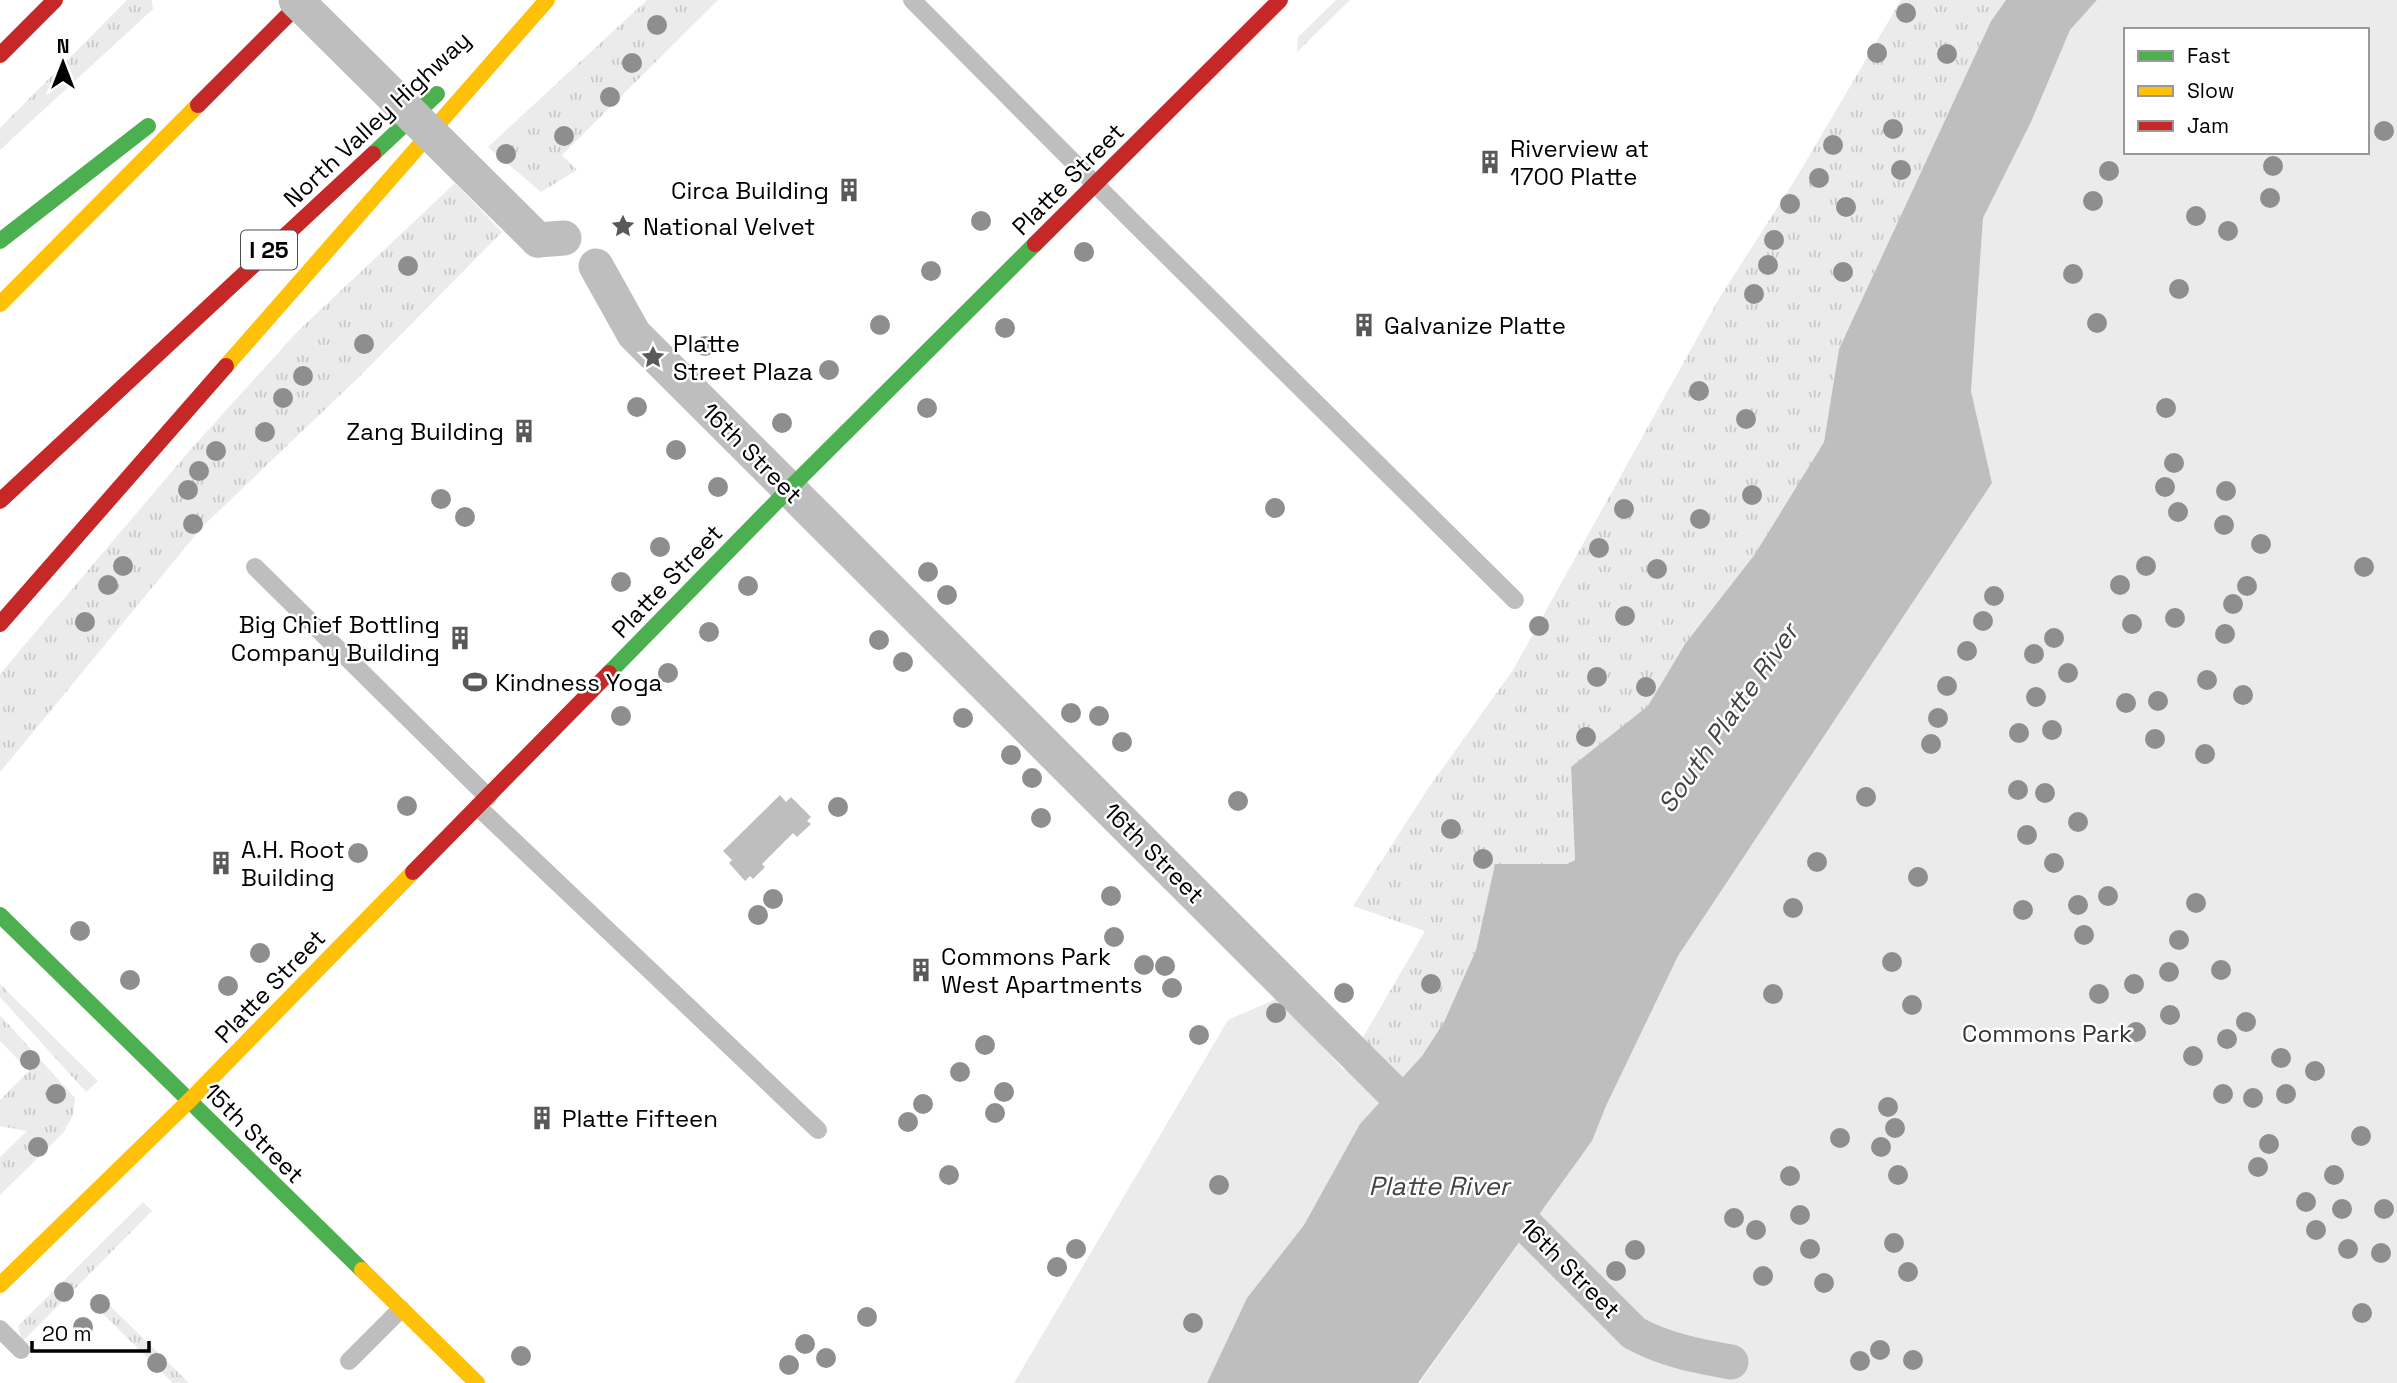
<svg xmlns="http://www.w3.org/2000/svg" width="2397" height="1383" font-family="'Space Grotesk',sans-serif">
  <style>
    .grass { fill: url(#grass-tufts) }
    .park { fill: #ebebeb; fill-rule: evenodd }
    .water { fill: #bebebe }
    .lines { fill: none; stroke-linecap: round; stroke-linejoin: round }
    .lane { stroke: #bebebe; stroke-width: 18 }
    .street { stroke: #bebebe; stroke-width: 35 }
    .fast { stroke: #4caf50; stroke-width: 16 }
    .slow { stroke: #ffc107; stroke-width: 16 }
    .jam { stroke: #c62828; stroke-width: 16 }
    .street-bridge { stroke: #bebebe; stroke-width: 35 }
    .tree { fill: #8e8e8e }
    .labels { text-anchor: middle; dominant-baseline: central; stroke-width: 5; stroke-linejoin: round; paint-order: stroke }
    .shield { fill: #fff; stroke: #4c4c4c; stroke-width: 2 }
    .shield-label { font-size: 23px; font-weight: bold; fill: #000 }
    .street-label { font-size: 24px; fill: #000; stroke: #fff }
    .poi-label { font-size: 24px; fill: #000; stroke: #fff; text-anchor: start }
    .park-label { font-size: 24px; fill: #323232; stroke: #fff }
    .water-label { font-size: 26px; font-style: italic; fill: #434343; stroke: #fff }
  </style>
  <defs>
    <pattern id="grass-tufts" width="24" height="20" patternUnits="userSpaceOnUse" patternTransform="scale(1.75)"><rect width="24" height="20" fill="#ebebeb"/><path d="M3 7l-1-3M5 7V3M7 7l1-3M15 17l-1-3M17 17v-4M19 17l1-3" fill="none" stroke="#c8c8c8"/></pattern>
  </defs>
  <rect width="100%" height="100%" fill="#fff"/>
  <!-- grass -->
  <path class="grass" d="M127 0H152L153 9 0 150V128Z
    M647 0H718L562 155 577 170 541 192 488 147Z
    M1336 0H1350L1297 52 1298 37Z
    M1901 0H2006L1991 21 1839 349 1824 442 1755 554 1685 644 1648 707 1571 767 1575 860 1567 864H1495L1476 950 1444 1022 1422 1056 1377 1106 1344 1070 1425 931 1353 906 1427 790 1513 670 1720 297 1795 180Z
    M455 183 502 232 360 376 202 527 0 772V674L191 449 298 331Z
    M0 984 98 1081 86 1092 0 997Z
    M0 1015 75 1098 73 1115 64 1132 0 1195V1157L27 1131 0 1126V1100L29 1071 0 1041Z
    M143 1202 152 1211 22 1342 18 1326Z
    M97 1293 189 1383H173L89 1300Z"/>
  <!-- park -->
  <path class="park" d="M2097 0H2397V1383H1419L1592 1141 1606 1106 1678 956 1992 483 1971 391 1983 218 2031 122 2070 30ZM2126 30H2367V152H2126Z
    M1278 998 1377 1106 1360 1125 1304 1225 1247 1298 1207 1383H1014L1228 1020Z"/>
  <!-- water -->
  <path class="water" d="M2006 0H2097L2070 30 2031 122 1983 218 1971 391 1992 483 1678 956 1606 1106 1592 1141 1418 1383H1207L1247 1298 1304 1225 1360 1124 1422 1056 1444 1022 1476 950 1495 864H1567L1575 860 1571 767 1648 706 1685 644 1755 554 1824 442 1839 349 1991 21Z
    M780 795 786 802 791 797 811 817 807 821 811 824 797 837 793 833 762 864 765 867 753 879 750 876 745 881 729 863 732 860 723 851Z"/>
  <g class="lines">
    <!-- lane -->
    <path class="lane" d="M912 0 1132 221 1515 600
      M255 567 488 797
      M478 807 818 1130
      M0 1329 21 1350
      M349 1361 401 1309"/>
    <!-- street -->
    <path class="street" d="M538 240 564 238
      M596 266 634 334 1634 1333C1665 1350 1697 1356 1731 1362"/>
    <!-- fast -->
    <path class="fast" d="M373 154 437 94
      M0 241 148 126
      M609 673 789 489 1035 244
      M0 915 362 1270"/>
    <!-- slow -->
    <path class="slow" d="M0 304 198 105
      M226 366 547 0
      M362 1270 477 1383
      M0 1285 189 1101 413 872"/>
    <!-- jam -->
    <path class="jam" d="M0 55 55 0
      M198 105 303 0
      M1035 244 1280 0
      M0 501 373 154
      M0 624 226 366
      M413 872 609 673"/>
    <!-- street-bridge -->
    <path class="street-bridge" d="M296 0 538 240"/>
  </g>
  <!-- trees -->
  <g class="tree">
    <circle cx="1906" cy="13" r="10"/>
    <circle cx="657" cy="25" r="10"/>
    <circle cx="1877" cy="53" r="10"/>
    <circle cx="1947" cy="54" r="10"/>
    <circle cx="632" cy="63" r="10"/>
    <circle cx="610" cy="97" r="10"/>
    <circle cx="1893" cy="129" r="10"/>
    <circle cx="2384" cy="131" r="10"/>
    <circle cx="564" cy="136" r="10"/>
    <circle cx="1833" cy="145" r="10"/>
    <circle cx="506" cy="154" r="10"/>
    <circle cx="2273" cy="166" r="10"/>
    <circle cx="1901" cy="170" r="10"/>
    <circle cx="2109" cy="171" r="10"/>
    <circle cx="1819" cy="178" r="10"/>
    <circle cx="2270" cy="198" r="10"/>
    <circle cx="2093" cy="201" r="10"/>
    <circle cx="1790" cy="204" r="10"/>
    <circle cx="1846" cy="207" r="10"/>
    <circle cx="2196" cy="216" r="10"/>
    <circle cx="981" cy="221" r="10"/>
    <circle cx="2228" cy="231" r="10"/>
    <circle cx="1774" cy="240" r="10"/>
    <circle cx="1084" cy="252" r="10"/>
    <circle cx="1768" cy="265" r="10"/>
    <circle cx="408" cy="266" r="10"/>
    <circle cx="931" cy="271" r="10"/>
    <circle cx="1843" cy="272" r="10"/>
    <circle cx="2073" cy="274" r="10"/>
    <circle cx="2179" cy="289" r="10"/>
    <circle cx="1754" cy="294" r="10"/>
    <circle cx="2097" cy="323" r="10"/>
    <circle cx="880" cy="325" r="10"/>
    <circle cx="1005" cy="328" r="10"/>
    <circle cx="364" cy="344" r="10"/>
    <circle cx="705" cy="346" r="10"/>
    <circle cx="829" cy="370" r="10"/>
    <circle cx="303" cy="376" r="10"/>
    <circle cx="1699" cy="391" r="10"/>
    <circle cx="283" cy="398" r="10"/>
    <circle cx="637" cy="407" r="10"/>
    <circle cx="927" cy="408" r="10"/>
    <circle cx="2166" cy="408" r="10"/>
    <circle cx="1746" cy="419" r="10"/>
    <circle cx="782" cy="423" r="10"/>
    <circle cx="265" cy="432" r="10"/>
    <circle cx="676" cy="450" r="10"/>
    <circle cx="216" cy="451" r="10"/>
    <circle cx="2174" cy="463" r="10"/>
    <circle cx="199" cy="471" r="10"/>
    <circle cx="718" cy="487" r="10"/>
    <circle cx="2165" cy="487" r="10"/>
    <circle cx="188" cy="490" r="10"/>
    <circle cx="2226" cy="491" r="10"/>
    <circle cx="1752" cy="495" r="10"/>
    <circle cx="441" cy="499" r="10"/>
    <circle cx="1275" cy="508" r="10"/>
    <circle cx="1624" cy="509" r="10"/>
    <circle cx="2178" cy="512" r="10"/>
    <circle cx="465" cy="517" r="10"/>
    <circle cx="1700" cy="519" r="10"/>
    <circle cx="193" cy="524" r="10"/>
    <circle cx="2224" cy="525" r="10"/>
    <circle cx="2261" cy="544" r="10"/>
    <circle cx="660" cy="547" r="10"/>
    <circle cx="1599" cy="548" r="10"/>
    <circle cx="123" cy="566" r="10"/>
    <circle cx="2146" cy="566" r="10"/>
    <circle cx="2364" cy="567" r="10"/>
    <circle cx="1657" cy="569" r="10"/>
    <circle cx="928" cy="572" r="10"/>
    <circle cx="621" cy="582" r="10"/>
    <circle cx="108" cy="585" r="10"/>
    <circle cx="2120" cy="585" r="10"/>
    <circle cx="748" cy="586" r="10"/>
    <circle cx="2247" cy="586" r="10"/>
    <circle cx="947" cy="595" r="10"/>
    <circle cx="1994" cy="596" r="10"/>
    <circle cx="2233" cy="604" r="10"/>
    <circle cx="1625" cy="616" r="10"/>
    <circle cx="2175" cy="618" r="10"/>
    <circle cx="1983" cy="621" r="10"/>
    <circle cx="85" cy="622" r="10"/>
    <circle cx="2132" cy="624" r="10"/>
    <circle cx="1539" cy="626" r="10"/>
    <circle cx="709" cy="632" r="10"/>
    <circle cx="2225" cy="634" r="10"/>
    <circle cx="2054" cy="638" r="10"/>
    <circle cx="879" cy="640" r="10"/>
    <circle cx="1967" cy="651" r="10"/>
    <circle cx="2034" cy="654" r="10"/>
    <circle cx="903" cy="662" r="10"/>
    <circle cx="668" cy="673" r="10"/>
    <circle cx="2068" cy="673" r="10"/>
    <circle cx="1597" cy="677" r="10"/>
    <circle cx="2207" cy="680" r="10"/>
    <circle cx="1947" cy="686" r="10"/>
    <circle cx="1646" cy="687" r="10"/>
    <circle cx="2243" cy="695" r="10"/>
    <circle cx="2036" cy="697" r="10"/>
    <circle cx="2158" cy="701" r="10"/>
    <circle cx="2126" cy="703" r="10"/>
    <circle cx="1071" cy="713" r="10"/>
    <circle cx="621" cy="716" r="10"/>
    <circle cx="1099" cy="716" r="10"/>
    <circle cx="963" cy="718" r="10"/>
    <circle cx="1938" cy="718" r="10"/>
    <circle cx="2052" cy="730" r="10"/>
    <circle cx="2019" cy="733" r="10"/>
    <circle cx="1586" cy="737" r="10"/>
    <circle cx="2155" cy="739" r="10"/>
    <circle cx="1122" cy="742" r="10"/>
    <circle cx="1931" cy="744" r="10"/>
    <circle cx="2205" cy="754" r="10"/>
    <circle cx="1011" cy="755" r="10"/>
    <circle cx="1032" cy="778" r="10"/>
    <circle cx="2018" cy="790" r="10"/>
    <circle cx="2045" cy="793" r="10"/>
    <circle cx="1866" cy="797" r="10"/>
    <circle cx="1238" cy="801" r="10"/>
    <circle cx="407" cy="806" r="10"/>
    <circle cx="838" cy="807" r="10"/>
    <circle cx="1041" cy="818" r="10"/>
    <circle cx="2078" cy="822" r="10"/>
    <circle cx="1451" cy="829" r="10"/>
    <circle cx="2027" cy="835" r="10"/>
    <circle cx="358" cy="853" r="10"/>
    <circle cx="1483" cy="859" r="10"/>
    <circle cx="1817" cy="862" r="10"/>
    <circle cx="2054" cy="863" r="10"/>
    <circle cx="1918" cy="877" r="10"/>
    <circle cx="1111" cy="896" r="10"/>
    <circle cx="2108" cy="896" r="10"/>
    <circle cx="773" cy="899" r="10"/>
    <circle cx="2196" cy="903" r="10"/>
    <circle cx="2078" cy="905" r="10"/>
    <circle cx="1793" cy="908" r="10"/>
    <circle cx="2023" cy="910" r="10"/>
    <circle cx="758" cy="915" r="10"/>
    <circle cx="80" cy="931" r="10"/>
    <circle cx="2084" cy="935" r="10"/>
    <circle cx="1114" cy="937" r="10"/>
    <circle cx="2179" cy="940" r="10"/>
    <circle cx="260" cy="953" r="10"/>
    <circle cx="1892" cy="962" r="10"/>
    <circle cx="1144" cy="965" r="10"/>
    <circle cx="1165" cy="966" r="10"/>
    <circle cx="2221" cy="970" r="10"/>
    <circle cx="2169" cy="972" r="10"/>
    <circle cx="130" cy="980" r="10"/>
    <circle cx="1431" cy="984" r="10"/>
    <circle cx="2134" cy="984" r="10"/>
    <circle cx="228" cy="986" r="10"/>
    <circle cx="1172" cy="988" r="10"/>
    <circle cx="1344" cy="993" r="10"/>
    <circle cx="1773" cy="994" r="10"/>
    <circle cx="2099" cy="994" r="10"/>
    <circle cx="1912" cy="1005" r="10"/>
    <circle cx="1276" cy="1013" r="10"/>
    <circle cx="2170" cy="1015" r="10"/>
    <circle cx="2246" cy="1022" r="10"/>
    <circle cx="2136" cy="1032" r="10"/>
    <circle cx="1199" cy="1035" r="10"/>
    <circle cx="2227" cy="1039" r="10"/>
    <circle cx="985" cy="1045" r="10"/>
    <circle cx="2193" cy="1056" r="10"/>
    <circle cx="2281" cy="1058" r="10"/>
    <circle cx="30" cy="1060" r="10"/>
    <circle cx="2315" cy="1071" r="10"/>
    <circle cx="960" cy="1072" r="10"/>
    <circle cx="1004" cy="1092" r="10"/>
    <circle cx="56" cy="1094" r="10"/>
    <circle cx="2223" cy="1094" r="10"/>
    <circle cx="2286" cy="1094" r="10"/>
    <circle cx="2253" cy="1098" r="10"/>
    <circle cx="923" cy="1104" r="10"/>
    <circle cx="1888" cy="1107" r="10"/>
    <circle cx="995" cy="1113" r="10"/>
    <circle cx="908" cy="1122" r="10"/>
    <circle cx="1895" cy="1128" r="10"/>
    <circle cx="2361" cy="1136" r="10"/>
    <circle cx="1840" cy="1138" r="10"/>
    <circle cx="2269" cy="1144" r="10"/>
    <circle cx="38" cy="1147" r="10"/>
    <circle cx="1881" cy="1147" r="10"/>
    <circle cx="2258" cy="1167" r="10"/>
    <circle cx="949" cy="1175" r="10"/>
    <circle cx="1898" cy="1175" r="10"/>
    <circle cx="2334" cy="1175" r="10"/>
    <circle cx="1790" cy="1176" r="10"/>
    <circle cx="1219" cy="1185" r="10"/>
    <circle cx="2306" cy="1202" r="10"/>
    <circle cx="2342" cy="1209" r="10"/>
    <circle cx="2384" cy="1209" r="10"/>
    <circle cx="1800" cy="1215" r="10"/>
    <circle cx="1734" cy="1218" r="10"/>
    <circle cx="1756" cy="1230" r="10"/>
    <circle cx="2316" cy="1230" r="10"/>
    <circle cx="1894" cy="1243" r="10"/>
    <circle cx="1076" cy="1249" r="10"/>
    <circle cx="1810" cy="1249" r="10"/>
    <circle cx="2348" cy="1249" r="10"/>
    <circle cx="1635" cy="1250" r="10"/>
    <circle cx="2381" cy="1253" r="10"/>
    <circle cx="1057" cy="1267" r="10"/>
    <circle cx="1616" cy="1271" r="10"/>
    <circle cx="1908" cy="1272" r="10"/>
    <circle cx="1763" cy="1276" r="10"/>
    <circle cx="1824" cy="1283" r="10"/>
    <circle cx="64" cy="1292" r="10"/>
    <circle cx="100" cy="1304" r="10"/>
    <circle cx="2362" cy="1313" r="10"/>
    <circle cx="867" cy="1317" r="10"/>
    <circle cx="1193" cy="1323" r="10"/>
    <circle cx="83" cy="1327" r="10"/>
    <circle cx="805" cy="1344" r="10"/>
    <circle cx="1880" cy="1350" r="10"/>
    <circle cx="521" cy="1356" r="10"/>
    <circle cx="826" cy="1358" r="10"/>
    <circle cx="1913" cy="1360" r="10"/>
    <circle cx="1860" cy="1361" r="10"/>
    <circle cx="157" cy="1363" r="10"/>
    <circle cx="789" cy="1365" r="10"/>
  </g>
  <!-- icons -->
  <defs>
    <g id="building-bare" transform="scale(1.89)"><path d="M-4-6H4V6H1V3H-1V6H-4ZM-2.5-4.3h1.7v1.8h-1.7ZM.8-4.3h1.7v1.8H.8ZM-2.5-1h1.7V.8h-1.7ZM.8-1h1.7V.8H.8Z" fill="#595959" stroke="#fff" stroke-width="2.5" paint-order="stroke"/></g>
    <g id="sight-bare" transform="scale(1.89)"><path d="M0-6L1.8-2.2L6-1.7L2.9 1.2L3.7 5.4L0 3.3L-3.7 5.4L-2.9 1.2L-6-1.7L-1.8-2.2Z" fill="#595959" stroke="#fff" stroke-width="2.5" paint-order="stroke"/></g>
    <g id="stadium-bare" transform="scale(1.89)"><path d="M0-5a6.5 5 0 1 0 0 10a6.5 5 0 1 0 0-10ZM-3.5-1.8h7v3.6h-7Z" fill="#595959" stroke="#fff" stroke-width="2.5" paint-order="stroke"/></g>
  </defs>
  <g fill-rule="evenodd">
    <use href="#building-bare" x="1490" y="162"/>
    <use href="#building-bare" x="849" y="190"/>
    <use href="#sight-bare" x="623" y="226"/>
    <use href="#building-bare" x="1364" y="325"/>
    <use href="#sight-bare" x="653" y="357"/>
    <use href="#building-bare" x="524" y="431"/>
    <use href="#building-bare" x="460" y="638"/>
    <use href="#stadium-bare" x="475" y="682"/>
    <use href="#building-bare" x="221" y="863"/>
    <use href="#building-bare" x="921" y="970"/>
    <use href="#building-bare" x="542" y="1118"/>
  </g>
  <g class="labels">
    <!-- shield labels -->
    <rect class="shield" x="241" y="230.5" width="56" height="39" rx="5"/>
    <g class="shield-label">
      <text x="269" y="250">I 25</text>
    </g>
    <!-- street labels -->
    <g class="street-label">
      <text transform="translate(377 119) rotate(-43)">North Valley Highway</text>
      <text transform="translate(1068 179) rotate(-45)">Platte Street</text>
      <text transform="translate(752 453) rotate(45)">16th Street</text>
      <text transform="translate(667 581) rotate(-46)">Platte Street</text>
      <text transform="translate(1154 853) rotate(45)">16th Street</text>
      <text transform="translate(270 986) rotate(-46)">Platte Street</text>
      <text transform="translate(254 1133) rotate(45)">15th Street</text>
      <text transform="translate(1570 1268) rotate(45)">16th Street</text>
    </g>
    <!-- poi labels -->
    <g class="poi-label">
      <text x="1510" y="148">Riverview at<tspan x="1510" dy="28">1700 Platte</tspan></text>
      <text x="829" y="190" text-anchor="end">Circa Building</text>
      <text x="643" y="226">National Velvet</text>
      <text x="1384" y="325">Galvanize Platte</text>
      <text x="673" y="343">Platte<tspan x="673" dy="28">Street Plaza</tspan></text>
      <text x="504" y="431" text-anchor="end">Zang Building</text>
      <text x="440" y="624" text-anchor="end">Big Chief Bottling<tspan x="440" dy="28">Company Building</tspan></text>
      <text x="495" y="682">Kindness Yoga</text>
      <text x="241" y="849">A.H. Root<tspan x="241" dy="28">Building</tspan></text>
      <text x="941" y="956">Commons Park<tspan x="941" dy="28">West Apartments</tspan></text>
      <text x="562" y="1118">Platte Fifteen</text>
    </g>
    <!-- park labels -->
    <g class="park-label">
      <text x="2047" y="1033">Commons Park</text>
    </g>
    <!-- water labels -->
    <g class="water-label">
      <text transform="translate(1728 718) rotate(-55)">South Platte River</text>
      <text x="1439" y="1186">Platte River</text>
    </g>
  </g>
  <!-- legend -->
  <rect x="2124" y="28" width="245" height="126" fill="#ffffff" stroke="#999999" stroke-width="2"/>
  <rect x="2138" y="51" width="35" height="10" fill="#4caf50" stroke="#999999" stroke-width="2"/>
  <text x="2187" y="63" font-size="21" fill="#000000">Fast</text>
  <rect x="2138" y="86" width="35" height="10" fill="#ffc107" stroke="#999999" stroke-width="2"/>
  <text x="2187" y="98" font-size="21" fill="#000000">Slow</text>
  <rect x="2138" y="121" width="35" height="10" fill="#c62828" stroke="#999999" stroke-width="2"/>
  <text x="2187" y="133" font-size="21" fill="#000000">Jam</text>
  <!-- north arrow -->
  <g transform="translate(63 63)" stroke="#ffffff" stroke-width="5" paint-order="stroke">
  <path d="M0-5L12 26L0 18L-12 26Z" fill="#000000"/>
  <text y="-10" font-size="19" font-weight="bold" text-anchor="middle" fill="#000000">N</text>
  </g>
  <!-- scale -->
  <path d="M32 1341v10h117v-10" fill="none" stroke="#000000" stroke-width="3.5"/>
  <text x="42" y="1341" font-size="21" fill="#000000" stroke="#ffffff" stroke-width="5" paint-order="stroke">20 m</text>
</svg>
